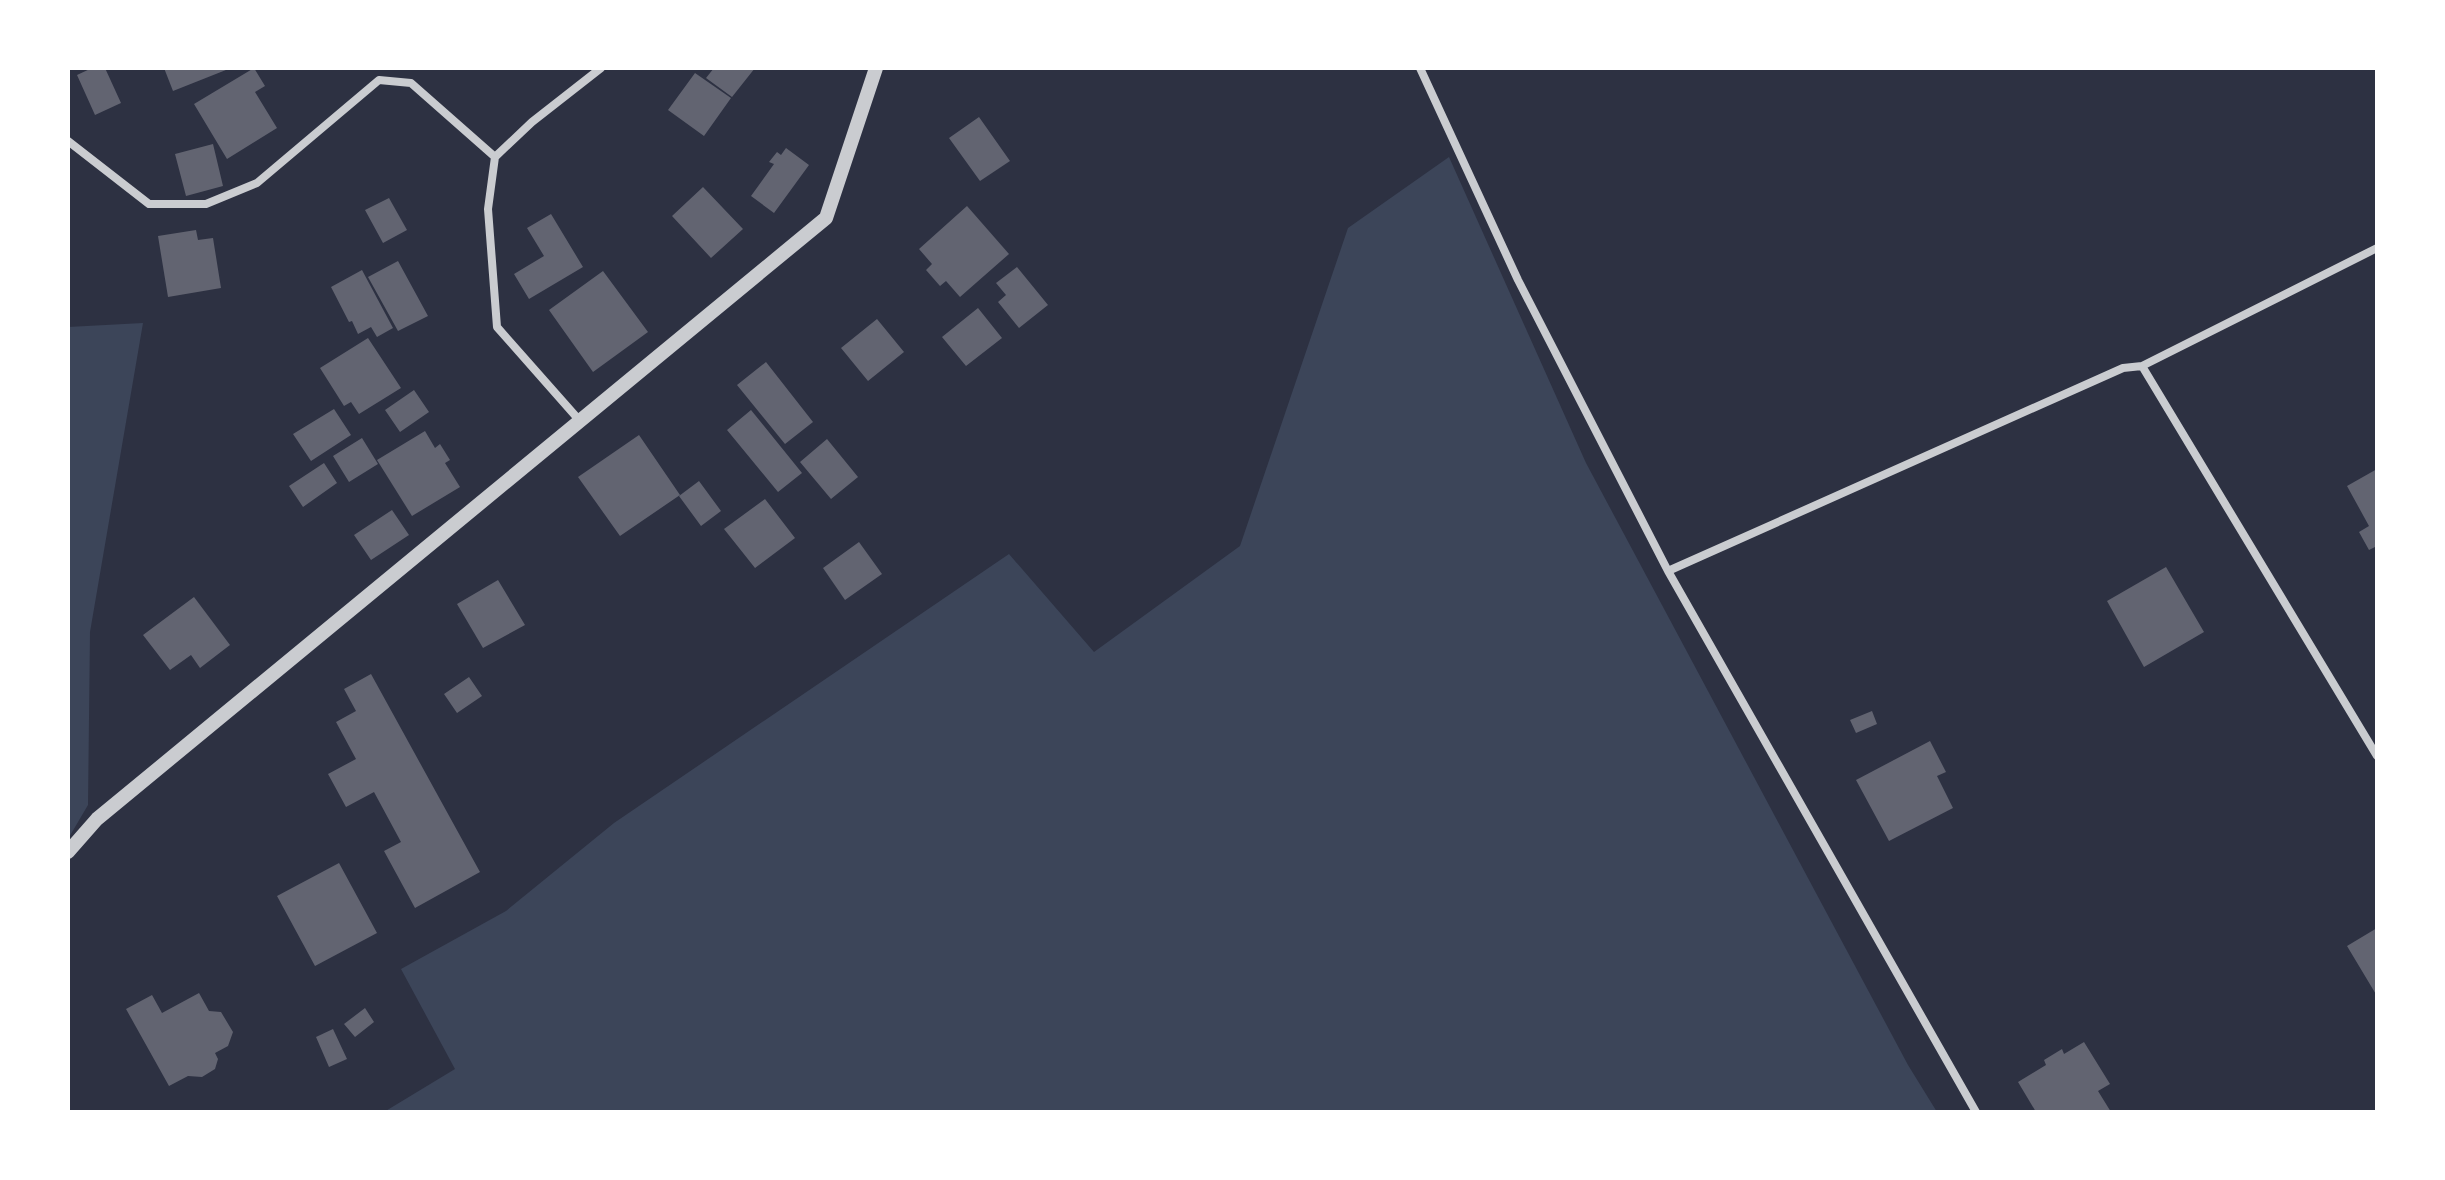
<svg xmlns="http://www.w3.org/2000/svg" width="2445" height="1180" font-family="'Work Sans',sans-serif">
  <style>
    .green { fill: #3c4559 }
    .building { fill: #626471 }
    .lines { fill: none; stroke-linecap: round; stroke-linejoin: round }
    .minor { stroke: #caccd0; stroke-width: 8 }
    .tertiary { stroke: #caccd0; stroke-width: 14 }
  </style>
  <rect width="100%" height="100%" fill="#2d3142"/>
  <!-- green -->
  <path class="green" d="M1449 157 1586 463 1908 1065 1937 1112H384L455 1069 401 969 506 911 614 823 1009 554 1094 652 1240 546 1348 228Z
    M143 323 90 632 88 805 68 839V327Z"/>
  <!-- building -->
  <path class="building" d="M92 68H105L121 103 95 115 77 75Z
    M164 68H231L173 91Z
    M254 68 265 86 255 92 277 128 227 159 194 104Z
    M714 68H755L732 97 706 78Z
    M695 73 731 98 704 136 668 110Z
    M979 117 1010 161 980 181 949 138Z
    M213 144 223 186 186 196 175 154Z
    M786 148 809 165 774 213 751 196 774 164 769 162 777 152 781 155Z
    M703 187 743 229 711 258 672 216Z
    M389 198 407 230 383 243 365 210Z
    M967 206 1009 254 960 297 946 281 940 286 926 270 932 264 919 249Z
    M551 214 583 267 529 299 514 274 544 256 527 228Z
    M196 230 198 240 213 238 221 288 168 297 158 236Z
    M398 261 428 316 398 331 368 277Z
    M1017 267 1048 305 1019 328 998 302 1006 295 996 283Z
    M362 270 393 328 377 337 371 327 358 334 352 321 349 322 331 287Z
    M603 271 648 332 593 372 549 310Z
    M978 308 1002 338 966 366 942 337Z
    M877 319 904 352 868 381 841 348Z
    M368 338 401 388 359 414 351 402 344 406 320 368Z
    M766 362 813 422 785 444 737 385Z
    M414 390 429 412 400 432 385 410Z
    M334 409 351 435 311 461 293 434Z
    M751 410 802 473 778 492 727 430Z
    M425 431 435 448 440 444 450 460 445 463 460 487 412 516 377 460Z
    M639 435 680 495 620 536 578 477Z
    M362 438 378 464 349 482 333 456Z
    M827 439 858 477 831 499 800 462Z
    M324 463 337 483 303 507 289 486Z
    M2377 469V546L2369 550 2359 532 2369 526 2347 486Z
    M699 481 721 511 701 526 679 496Z
    M765 499 795 538 755 568 724 529Z
    M392 510 409 535 371 560 354 535Z
    M859 542 882 574 845 600 823 568Z
    M2166 567 2204 632 2144 667 2107 601Z
    M498 580 525 625 483 648 457 604Z
    M194 597 230 645 200 668 191 655 170 670 143 635Z
    M371 674 480 872 415 908 384 851 401 842 374 792 346 807 328 774 356 759 336 722 356 711 344 689Z
    M469 677 482 696 457 713 444 694Z
    M1872 711 1877 724 1856 733 1850 720Z
    M1930 741 1946 772 1937 776 1953 808 1889 841 1856 780Z
    M339 863 377 933 315 966 277 896Z
    M2377 928V996L2347 946Z
    M199 993 209 1011 221 1012 233 1032 228 1046 215 1053 218 1059 215 1069 202 1077 188 1076 169 1086 126 1009 152 995 162 1013Z
    M365 1008 374 1022 355 1037 344 1024Z
    M333 1029 347 1059 329 1067 316 1037Z
    M2084 1042 2110 1084 2098 1091 2111 1112H2036L2018 1082 2046 1065 2044 1060 2062 1049 2064 1054Z"/>
  <g class="lines">
    <!-- minor -->
    <path class="minor" d="M1420 68 1518 280 1668 571
      M68 141 149 204H206L257 183 379 80 411 83 495 157
      M2142 366 2377 756
      M580 421 497 327 488 209 495 157 532 122 601 68
      M1976 1112 1668 571 2123 368 2142 366 2377 248"/>
    <!-- tertiary -->
    <path class="tertiary" d="M68 852 97 819 826 218 876 68"/>
  </g>
  <!-- border -->
  <rect width="2445" height="1180" fill="none" stroke="#ffffff" stroke-width="140"/>
</svg>
